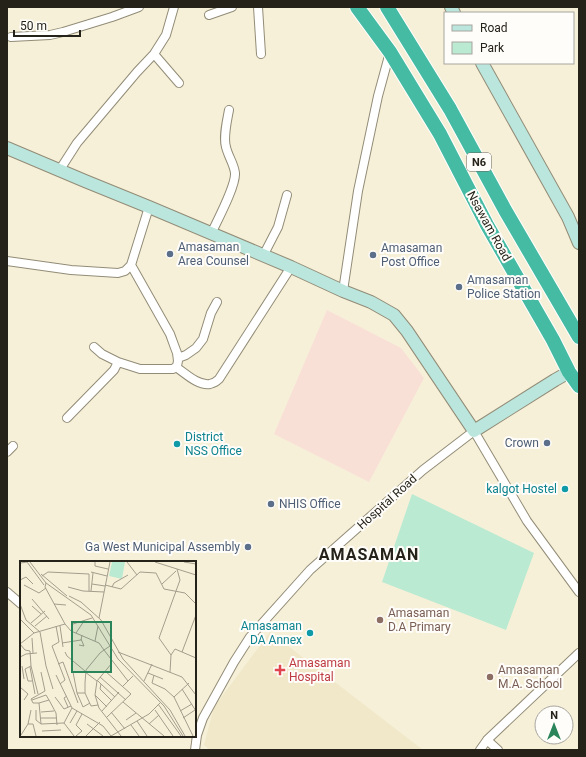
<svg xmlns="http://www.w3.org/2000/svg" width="586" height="757" font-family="Roboto,sans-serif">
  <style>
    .industrial { fill: #f9e0d7 }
    .built { fill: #f0e8c9 }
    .green { fill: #baead1 }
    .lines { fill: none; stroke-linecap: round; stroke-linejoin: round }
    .minor-casing { stroke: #928c77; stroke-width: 10 }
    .secondary-casing { stroke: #928c77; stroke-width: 14 }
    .trunk-casing { stroke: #fff; stroke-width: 16 }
    .minor { stroke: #fff; stroke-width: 8 }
    .secondary { stroke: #bae6dd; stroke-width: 12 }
    .trunk { stroke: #46bba4; stroke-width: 14 }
    .service-dot { fill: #5c6f8a; stroke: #fffdf9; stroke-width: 1.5 }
    .culture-dot { fill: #0f9aa8; stroke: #fffdf9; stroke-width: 1.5 }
    .education-dot { fill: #8d6e63; stroke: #fffdf9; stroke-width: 1.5 }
    .health-dot { fill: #e0444e; stroke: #fffdf9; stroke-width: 1.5 }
    .labels { text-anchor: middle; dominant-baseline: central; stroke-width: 4; stroke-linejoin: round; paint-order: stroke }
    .shield { fill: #fffdf9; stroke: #66645c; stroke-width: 1 }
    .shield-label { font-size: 11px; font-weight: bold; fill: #242219 }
    .street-label { font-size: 12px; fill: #242219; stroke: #fffdf9 }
    .service-label { font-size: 12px; fill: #4e5e75; stroke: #fffdf9; text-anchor: start }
    .culture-label { font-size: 12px; fill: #0d838f; stroke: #fffdf9; text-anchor: end }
    .education-label { font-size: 12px; fill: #785e54; stroke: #fffdf9; text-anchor: start }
    .health-label { font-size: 12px; fill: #be3a42; stroke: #fffdf9; text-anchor: start }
    .district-label { font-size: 16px; font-weight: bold; letter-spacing: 1px; fill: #242219; stroke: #fffdf9 }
    .inset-road { fill: none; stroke: #a39e8c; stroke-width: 1 }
    .view { fill: #2a855b; fill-opacity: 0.15; stroke: #2a855b; stroke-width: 2 }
    .inset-edge { fill: none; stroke: #242219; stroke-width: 2 }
  </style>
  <rect width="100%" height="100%" fill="#f7f0d9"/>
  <!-- industrial -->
  <path class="industrial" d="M327 310 401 348 424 378 369 482 274 434Z"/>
  <!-- built -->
  <path class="built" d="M270 632 423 750H210L204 745 214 707Z"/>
  <!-- green -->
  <path class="green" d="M412 494 534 553 506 630 382 582Z"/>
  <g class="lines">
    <!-- minor casing -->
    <g class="minor-casing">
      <path id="minor" d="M258 7 261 54
        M209 15 232 7
        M11 37 50 35 63 32 112 17 139 7
        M154 54 179 83
        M59 171 77 143 137 72 154 54 166 35 174 7
        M211 234C217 221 236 186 235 173 234 164 228 156 226 147 223 137 227 121 229 110
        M263 256 278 227 287 195
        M7 261 71 270 118 273 125 271 131 265 149 207
        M343 291 358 191 378 96 390 52
        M94 347 102 354 118 362 140 369H173L177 366 178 361 177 353 174 345 170 334 131 265
        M178 358 186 355 196 348 203 339 211 313 217 302
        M176 367C185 373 198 386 210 384 214 383 217 381 219 379L291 267
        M67 418 114 370 118 362
        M7 452 13 446
        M7 592 21 604
        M487 740 498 750
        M195 750 197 735 203 718 234 662 250 637 310 570 423 470 474 431 527 521 579 592
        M480 750 487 740 579 653"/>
    </g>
    <!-- secondary casing -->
    <g class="secondary-casing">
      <path id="secondary" d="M451 7 454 13
        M482 63 568 217 579 243
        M7 148 85 181 149 207 291 267 343 291 371 302 394 315 407 331 474 431 555 380 569 372"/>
    </g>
    <!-- trunk casing -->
    <g class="trunk-casing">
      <path id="trunk" d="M357 7 390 52 440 134 487 225 553 340 569 372 579 386
        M387 7 450 109 505 210 579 337"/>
    </g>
    <!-- minor -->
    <use href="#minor" class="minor"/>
    <!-- secondary -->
    <use href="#secondary" class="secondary"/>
    <!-- trunk -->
    <use href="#trunk" class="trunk"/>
  </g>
  <!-- markers -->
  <g class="service-dot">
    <circle cx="170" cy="254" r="4"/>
    <circle cx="373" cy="255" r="4"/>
    <circle cx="459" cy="287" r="4"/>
    <circle cx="547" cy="443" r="4"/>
    <circle cx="271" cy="504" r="4"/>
    <circle cx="248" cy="547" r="4"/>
  </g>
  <g class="culture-dot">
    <circle cx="177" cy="444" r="4"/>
    <circle cx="565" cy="489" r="4"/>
    <circle cx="310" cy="633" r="4"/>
  </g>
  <g class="education-dot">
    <circle cx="380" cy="620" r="4"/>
    <circle cx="490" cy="677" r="4"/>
  </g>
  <path class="health-dot" d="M278 664h4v4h4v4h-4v4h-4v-4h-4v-4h4z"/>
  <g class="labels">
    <!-- shield labels -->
    <rect class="shield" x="467" y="153" width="24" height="18" rx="3"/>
    <g class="shield-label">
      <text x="479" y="162">N6</text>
    </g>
    <!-- street labels -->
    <g class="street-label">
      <text transform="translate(489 226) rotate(61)">Nsawam Road</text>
      <text transform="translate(387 502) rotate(-42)">Hospital Road</text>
    </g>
    <!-- service labels -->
    <g class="service-label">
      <text x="178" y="247">Amasaman<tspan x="178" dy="14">Area Counsel</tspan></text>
      <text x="381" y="248">Amasaman<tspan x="381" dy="14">Post Office</tspan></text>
      <text x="467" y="280">Amasaman<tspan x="467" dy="14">Police Station</tspan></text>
      <text x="539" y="443" text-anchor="end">Crown</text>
      <text x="279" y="504">NHIS Office</text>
      <text x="240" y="547" text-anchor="end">Ga West Municipal Assembly</text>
    </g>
    <!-- culture labels -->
    <g class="culture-label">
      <text x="185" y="437" text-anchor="start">District<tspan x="185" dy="14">NSS Office</tspan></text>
      <text x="557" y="489">kalgot Hostel</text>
      <text x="302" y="626">Amasaman<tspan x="302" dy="14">DA Annex</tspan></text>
    </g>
    <!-- education labels -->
    <g class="education-label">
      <text x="388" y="613">Amasaman<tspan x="388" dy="14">D.A Primary</tspan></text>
      <text x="498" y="670">Amasaman<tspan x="498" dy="14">M.A. School</tspan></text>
    </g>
    <!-- health labels -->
    <g class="health-label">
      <text x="289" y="663">Amasaman<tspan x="289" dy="14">Hospital</tspan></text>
    </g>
    <!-- district labels -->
    <g class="district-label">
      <text x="369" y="554">AMASAMAN</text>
    </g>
  </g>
  <!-- overview -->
  <g transform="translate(20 561)">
    <rect width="176" height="176" fill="#f7f0d9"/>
    <path d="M92 1H105L102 18 89 15Z" fill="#baead1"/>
    <path class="inset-road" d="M10 1 26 22 71 54 98 98 144 145 163 175M75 1V5L88 8M107 1 117 14M135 1 176 14M164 1 176 3M1 2 7 1 24 24M71 11 87 15M21 13 47 35M22 15 28 11 69 13V30M0 19 6 16 13 23M26 22 25 26 45 63M72 23 85 25M142 23 156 10M4 24 19 32 26 27M85 24 101 28 120 11 136 12 144 28 165 32 176 43M48 26 63 30 84 31M92 26 94 22 108 14M71 30 73 12M49 35 61 41 81 59 103 98 150 149 165 175M12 38 29 58M0 43 6 59 20 71 26 105 33 128M34 43 46 44M12 45 21 53M79 57 90 1M0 58 14 72M11 62 25 50M53 63 72 57M15 65 27 55M36 65 39 81 32 85 45 119 40 123M40 65 43 86M56 72 64 60M12 77 13 92M75 80 78 65M42 82 61 79 62 74M0 83 5 89 10 90 11 105 5 108 8 120H12M0 83 14 72 45 63 51 70 79 82 84 89 90 85M59 84 64 85 61 78M45 91 47 95 65 110M98 91 162 116 176 134M162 91 176 54M151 94 155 88 176 97M0 96 6 93 17 92M92 102 77 120 75 134 79 147 101 175M38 103 43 101 58 142M2 105 4 118M11 105 18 133M10 106 15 133M85 110 111 133 87 156M21 111 25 130 11 138 13 142H19L29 139 36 152 37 164M53 111 57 132H65M65 111 77 120M150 111 151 94 139 77 160 19 157 8M128 112 143 118M36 114 52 147 83 165 91 175M134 114 132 122 145 128 154 136 173 175M80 116 106 139M78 120 81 123 80 128 92 140M124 120 132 103M81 123 95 136M103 125 113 115M0 126 8 133 4 139M162 128 176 150M57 132 63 146 70 142M75 134 87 146M47 135 44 137 48 146M35 136 44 148 51 145M154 136 169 122M12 139 26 134 29 139M103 141 144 175M19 142 21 163M138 143 161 175M78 144 71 145 65 132V122L66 109 80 92 84 89 108 120M16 149V159L21 163 44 162M135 149 153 175M82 150 99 131M160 150 172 143M21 151 34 150M91 151 105 168M21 157H37M163 157 175 149M106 159 116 152M117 160 127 175M44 162 52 147M44 162 54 175M50 162 57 150M8 163H13L16 175M67 163 83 175M129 163 139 154M111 164 119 175M22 170 41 169M1 174 8 163 11 149M56 175 62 170 56 164 62 153M66 175 80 161M91 175 129 153 140 142"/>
    <path class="view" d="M52 61H91V111H52Z"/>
    <rect width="176" height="176" class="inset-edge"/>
  </g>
  <!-- border -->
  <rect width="586" height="757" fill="none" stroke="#242219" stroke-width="16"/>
  <!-- legend -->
  <rect x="444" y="12" width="130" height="52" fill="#fffdf9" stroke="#a7a59f"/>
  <rect x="452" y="25" width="20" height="6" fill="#bae6dd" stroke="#a7a59f"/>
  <text x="480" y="32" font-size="12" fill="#242219">Road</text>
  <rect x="452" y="42" width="20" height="12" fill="#baead1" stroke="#a7a59f"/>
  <text x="480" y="52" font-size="12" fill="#242219">Park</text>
  <!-- north arrow -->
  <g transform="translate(554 725)"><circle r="19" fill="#fffdf9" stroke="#a7a59f"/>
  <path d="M0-3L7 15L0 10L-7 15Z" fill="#2a855b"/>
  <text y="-6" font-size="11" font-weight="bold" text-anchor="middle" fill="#242219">N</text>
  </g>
  <!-- scale -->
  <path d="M14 30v6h66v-6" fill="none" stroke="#242219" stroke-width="2"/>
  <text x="20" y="30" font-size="12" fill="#242219" stroke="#fffdf9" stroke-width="3" paint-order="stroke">50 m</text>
</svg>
